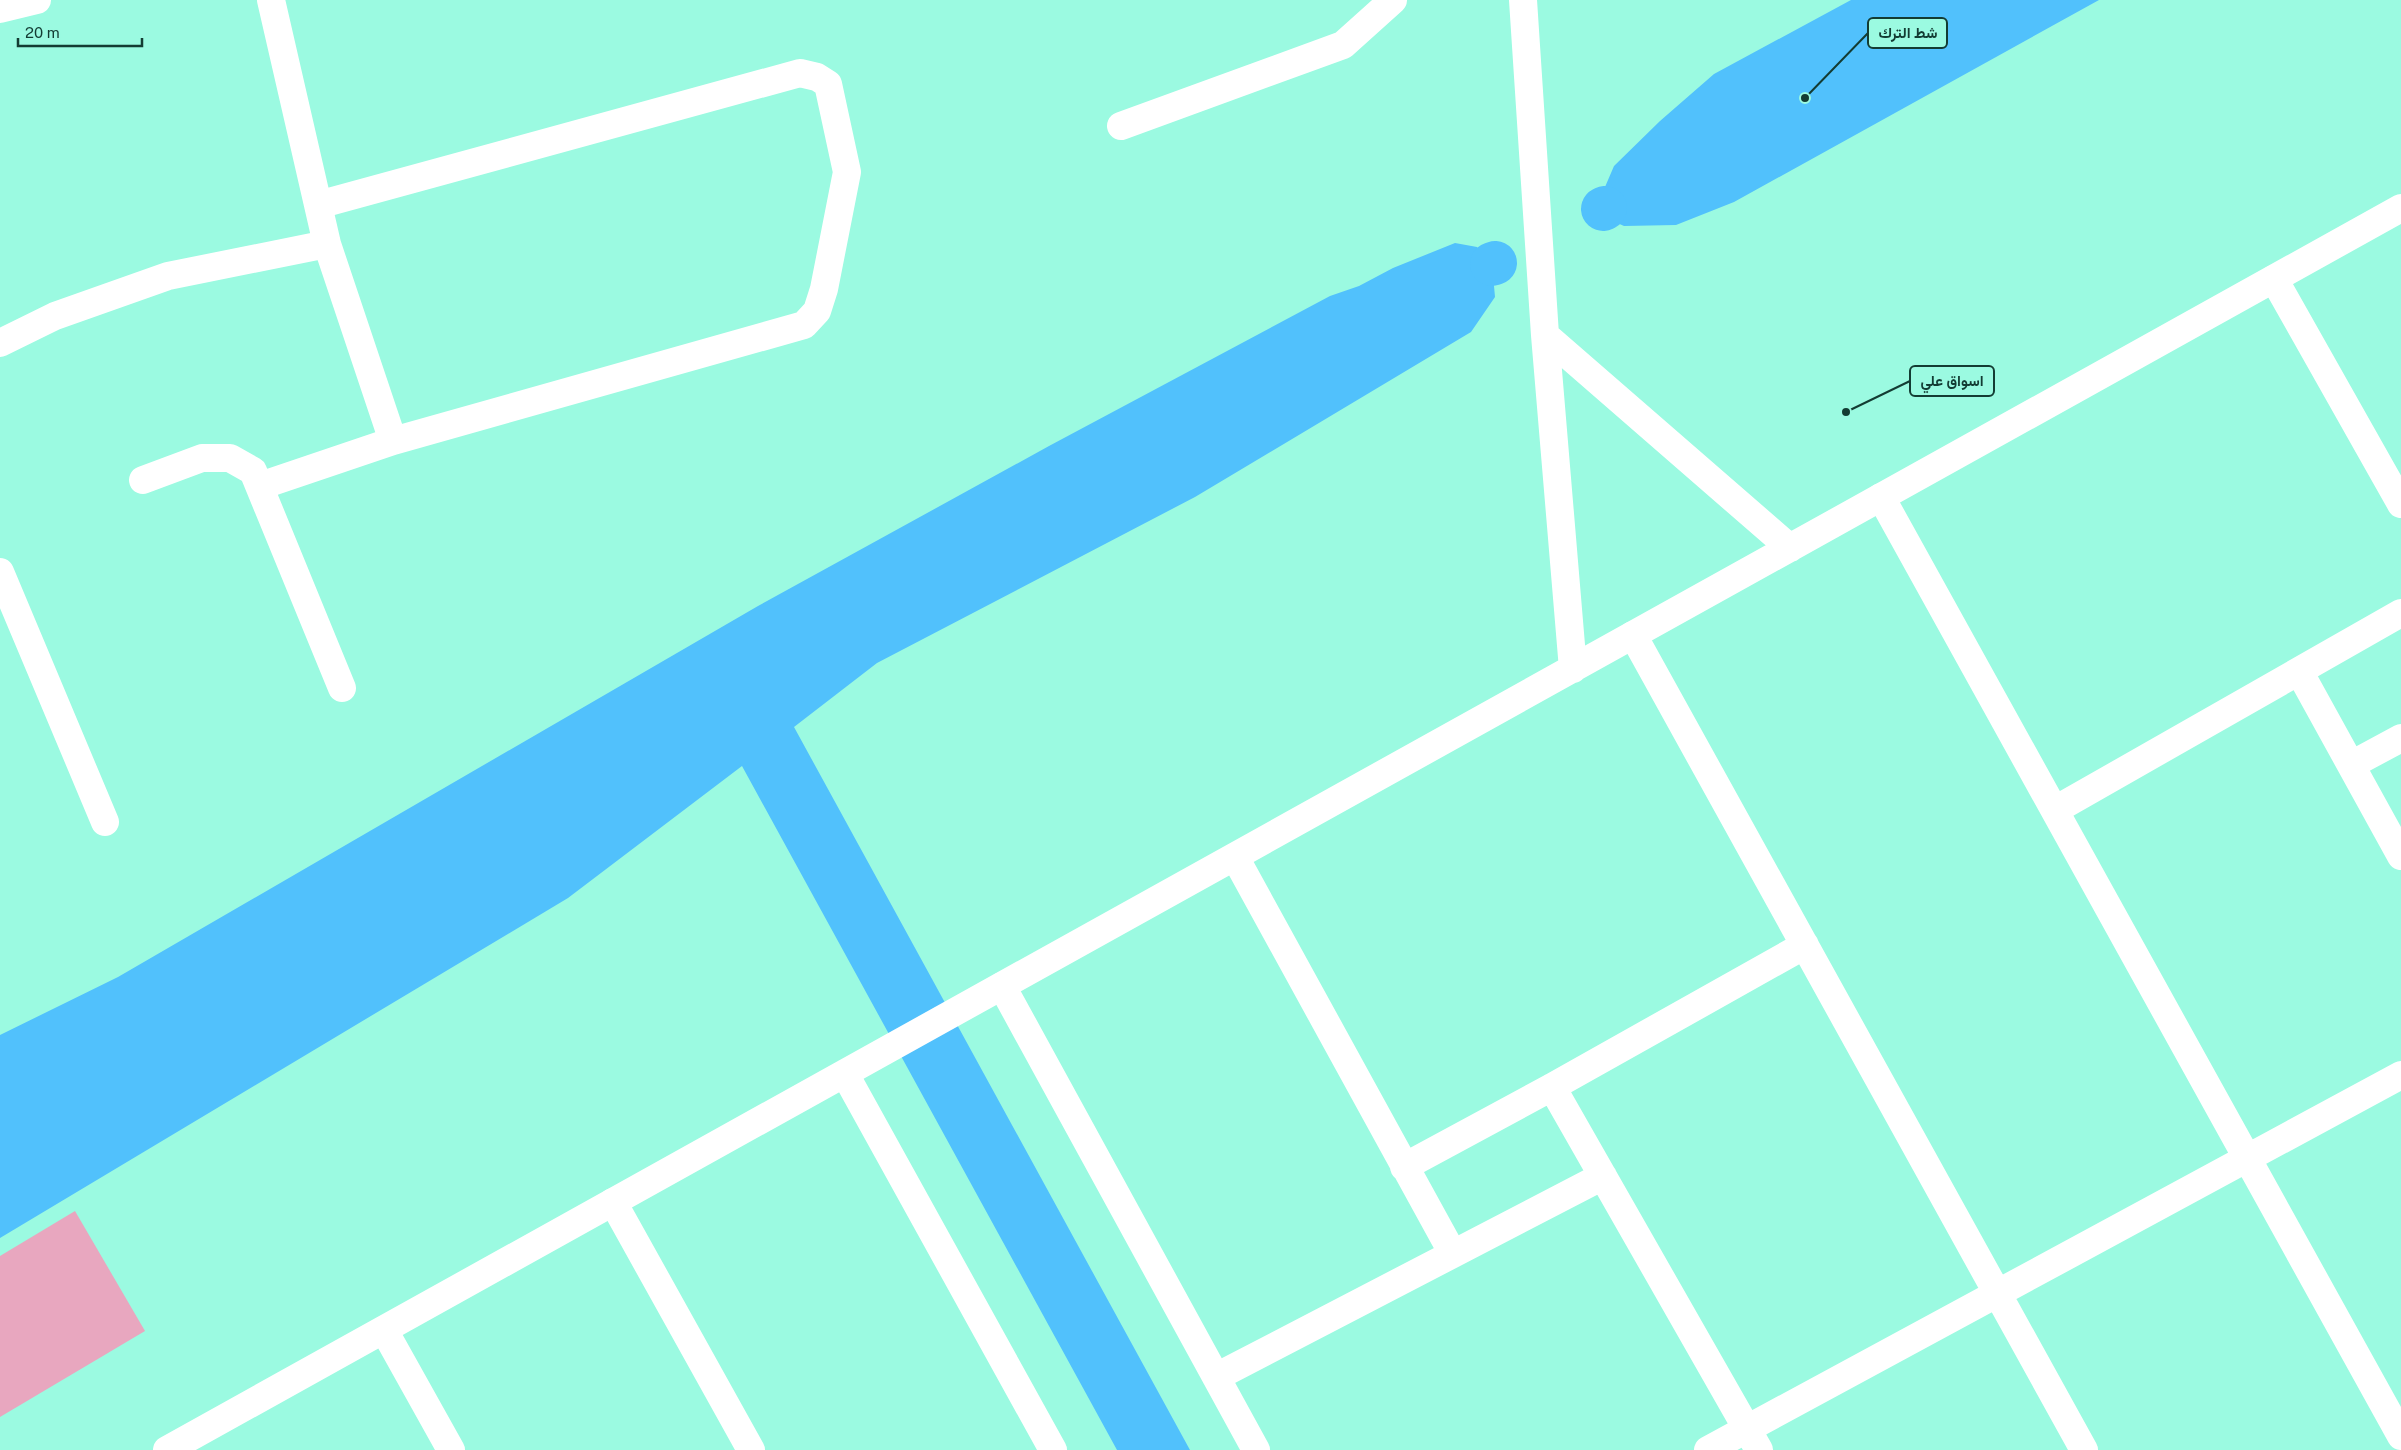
<svg xmlns="http://www.w3.org/2000/svg" width="2401" height="1450" font-family="'Public Sans',Vazirmatn,sans-serif">
  <style>
    .green { fill: #e8a7bf }
    .water { fill: #51c1fc }
    .lines { fill: none; stroke-linecap: round; stroke-linejoin: round }
    .canal { stroke: #51c1fc; stroke-width: 44 }
    .minor { stroke: #fff; stroke-width: 28 }
    .tertiary { stroke: #fff; stroke-width: 28 }
    .primary { stroke: #fff; stroke-width: 28 }
    .leader { fill: none; stroke: #133c33; stroke-width: 2 }
    .callout-dot { fill: #133c33; stroke: #9bfae1; stroke-width: 2 }
    .callout { fill: #9bfae1; stroke: #133c33; stroke-width: 2 }
    .callout-label { font-size: 15px; text-anchor: middle; font-weight: bold; fill: #133c33 }
  </style>
  <rect width="100%" height="100%" fill="#9bfae1"/>
  <!-- green -->
  <path class="green" d="M75 1211 145 1331 0 1417V1256Z"/>
  <!-- water -->
  <path class="water" d="M1851 0H2099L1734 202 1676 225 1624 226 1615 222 1605 208V187L1614 166 1660 121 1714 74Z
    M1455 243 1477 247 1492 264 1495 297 1471 332 1195 497 877 663 794 727 1190 1450H1117L742 766 568 898 0 1238V1035L118 977 758 606 1049 446 1330 296 1359 286 1393 268Z"/>
  <g class="lines">
    <!-- canal -->
    <path class="canal" d="M1603 209 1605 208
      M1492 264 1495 263"/>
    <!-- minor -->
    <path class="minor" d="M271 0 327 244 393 441
      M1121 126 1343 45 1393 0
      M2274 279 2401 504
      M0 343 55 316 168 276 327 244
      M143 480 202 458H230L253 471 342 688
      M260 486 393 441 804 325 817 311 824 289 847 172 828 84 817 77 800 73 318 205
      M1881 497 2401 1436
      M0 572 105 822
      M1633 635 2084 1450
      M2299 671 2401 856
      M2351 765 2401 738
      M2055 810 2401 613
      M1235 857 1453 1254
      M1002 986 1256 1450
      M1552 1087 1759 1450
      M1404 1167 1552 1087 1805 945
      M613 1202 751 1450
      M384 1330 451 1450
      M1216 1377 1603 1176
      M1708 1450 2401 1075"/>
    <!-- tertiary -->
    <path class="tertiary" d="M1523 0 1545 335 1573 669
      M1545 335 1790 548
      M845 1074 1053 1450
      M167 1450 2401 208"/>
    <!-- primary -->
    <path class="primary" d="M0 9 37 0"/>
  </g>
  <!-- callouts -->
  <path class="leader" d="M1805 98L1868 33M1846 412L1910 381"/>
  <g class="callout-dot">
    <circle cx="1805" cy="98" r="5"/>
    <circle cx="1846" cy="412" r="5"/>
  </g>
  <g class="callout">
    <rect x="1868" y="18" width="79" height="30" rx="5"/>
    <rect x="1910" y="366" width="84" height="30" rx="5"/>
  </g>
  <g class="callout-label">
    <text x="1908" y="38">شط الترك</text>
    <text x="1952" y="386">اسواق علي</text>
  </g>
  <!-- scale -->
  <path d="M18 38v8h124v-8" fill="none" stroke="#133c33" stroke-width="2.5"/>
  <text x="25" y="38" font-size="15" fill="#133c33" stroke="#9bfae1" stroke-width="4" paint-order="stroke">20 m</text>
</svg>
